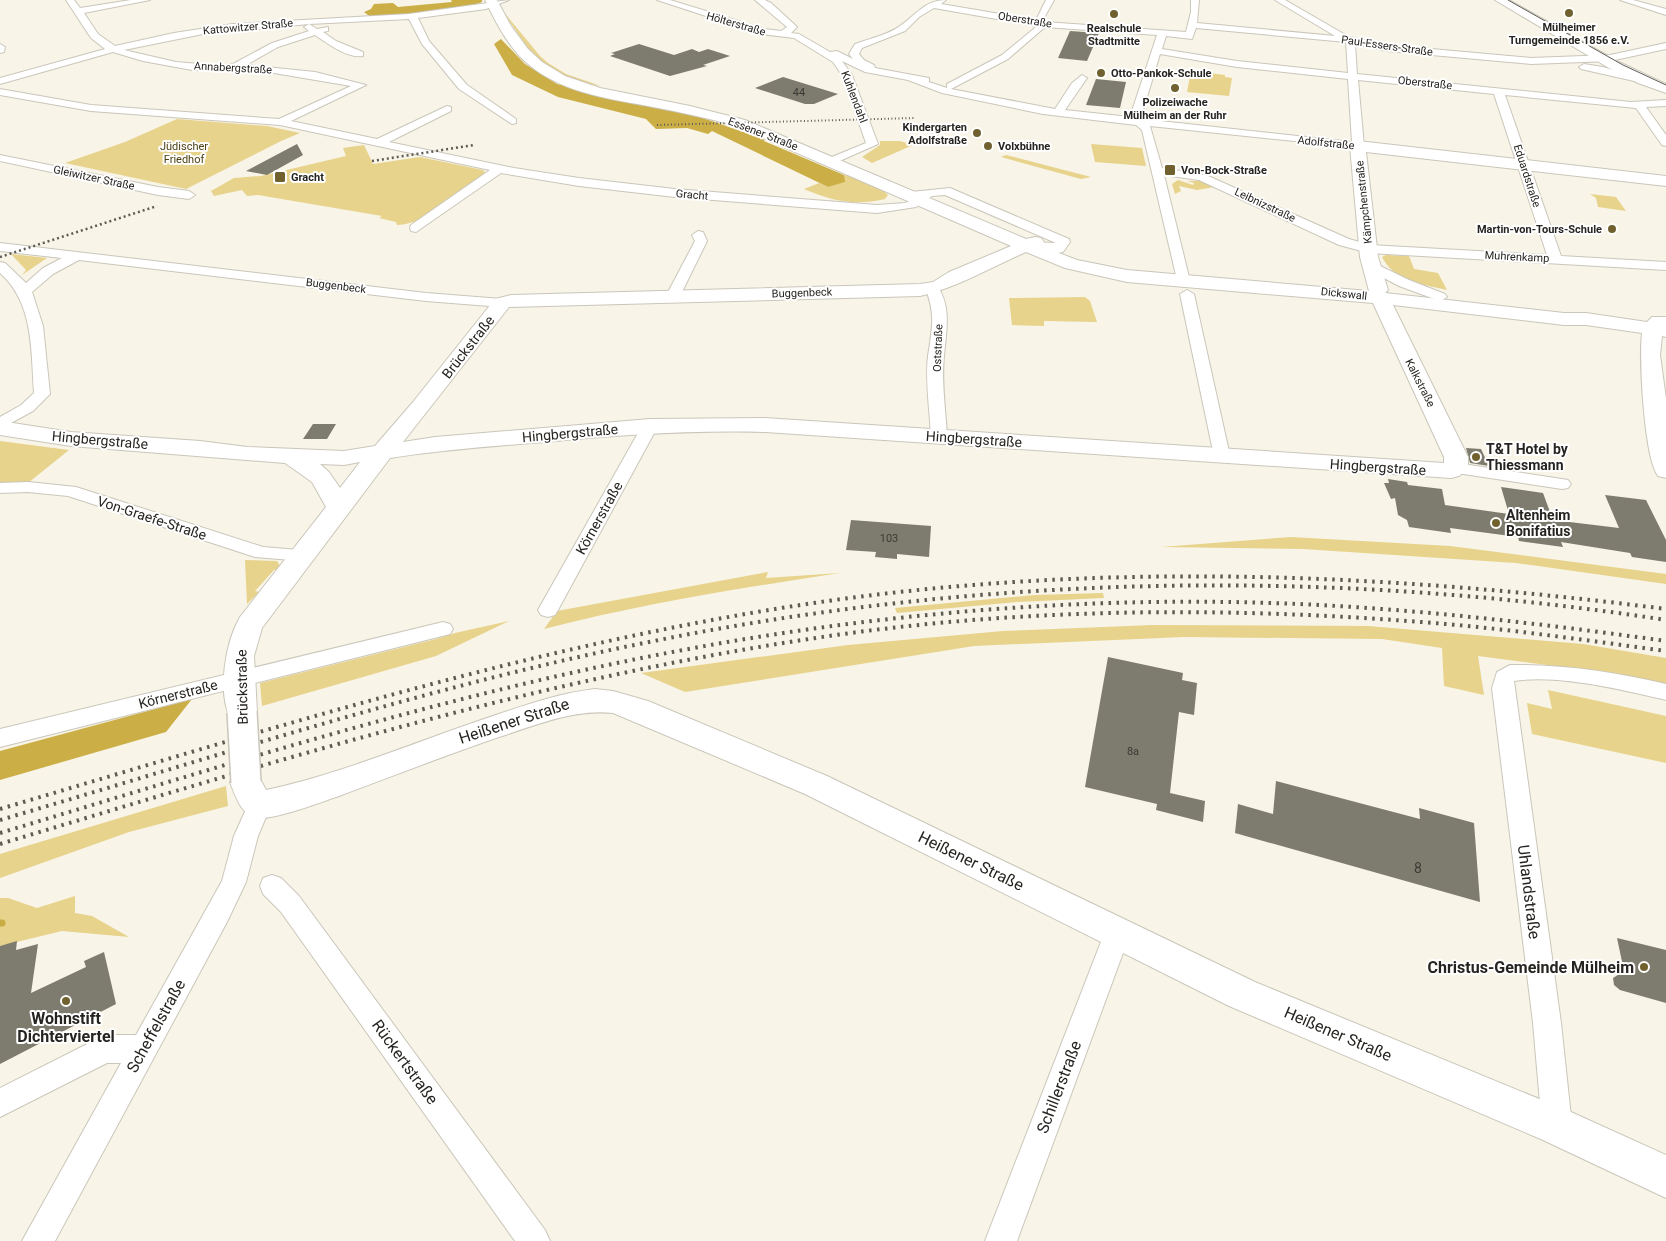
<svg xmlns="http://www.w3.org/2000/svg" width="1666" height="1241" font-family="Roboto,sans-serif">
  <style>
    .green { fill: #e7d38b }
    .forest { fill: #cbae45 }
    .lines { fill: none; stroke-linecap: round; stroke-linejoin: round }
    .stream { stroke: #c8ab42; stroke-width: 7 }
    .building { fill: #7e7b6f }
    .street-casing { stroke: #cac6ba; stroke-width: 2 }
    .secondary-casing { stroke: #cac6ba; stroke-width: 2 }
    .street { fill: #fff; fill-rule: evenodd }
    .secondary { fill: #fff; fill-rule: evenodd }
    .tram { stroke: #5d5b54; stroke-width: 1 }
    .rail-far2 { stroke: #5d5b54; stroke-width: 2; stroke-dasharray: 1 2.5; stroke-linecap: butt }
    .rail-far1 { stroke: #5d5b54; stroke-width: 2.5; stroke-dasharray: 2 3; stroke-linecap: butt }
    .rail { stroke: #5d5b54; stroke-width: 4; stroke-dasharray: 2.5 5.5; stroke-linecap: butt }
    .secondary-bridge-casing { stroke: #cac6ba; stroke-width: 32; stroke-linecap: butt }
    .secondary-bridge { stroke: #fff; stroke-width: 29 }
    .poi-dot { fill: #70612e; stroke: #fff; stroke-width: 2 }
    .labels { text-anchor: middle; dominant-baseline: central; stroke-width: 4; stroke-linejoin: round; paint-order: stroke }
    .far-street-label { font-size: 11px; fill: #262420; stroke: #fff }
    .far-poi-label { font-size: 11px; font-weight: bold; fill: #262420; stroke: #fff; text-anchor: start }
    .number-label { font-size: 11px; fill: #3c3a34 }
    .far-park-label { font-size: 11px; fill: #4c4014; stroke: #fff }
    .street-label { font-size: 14px; fill: #262420; stroke: #fff }
    .poi-label { font-size: 14px; font-weight: bold; fill: #262420; stroke: #fff; text-anchor: start }
    .near-number-label { font-size: 14px; fill: #3c3a34 }
    .near-street-label { font-size: 16px; fill: #262420; stroke: #fff }
    .near-poi-label { font-size: 16px; font-weight: bold; fill: #262420; stroke: #fff; text-anchor: end }
  </style>
  <rect width="100%" height="100%" fill="#f8f4e7"/>
  <!-- green -->
  <path class="green" d="M502 10 540 56 548 63 566 74 601 86 579 82 551 71 531 53Z
    M1191 71 1225 75V77L1232 78 1229 96 1187 92Z
    M177 119 267 126 300 133 281 141 186 189 65 163 125 142Z
    M880 141H900L913 145 872 163 862 157 880 145Z
    M1091 144 1142 148 1146 166 1095 162Z
    M364 145 373 164 420 157 483 170 486 174C461 192 428 224 397 225L396 222 379 218 382 216 258 195 247 196 242 190 214 196 211 191 234 178 261 176 346 156 343 148Z
    M1006 155 1091 177 1081 179 1001 157Z
    M844 175C858 176 878 185 888 195L885 199C854 206 832 201 804 189L819 183 828 187 844 182Z
    M1178 180 1193 185 1194 183 1187 181H1199L1214 187 1197 190 1179 186 1181 191 1175 194 1172 184Z
    M1590 194 1616 197 1626 211 1598 207 1596 198Z
    M11 254 47 258 22 275 26 270Z
    M1386 255 1409 256 1414 269 1438 273 1447 290C1424 285 1393 280 1382 257Z
    M1085 297 1090 301 1097 322 1044 321V326L1012 325 1009 298Z
    M0 441 69 450 28 483 0 484Z
    M1291 537 1450 546 1666 574V584L1516 563 1303 549 1161 547Z
    M245 560 277 561 280 566 278 570H274L255 591 259 592 247 604Z
    M768 572 766 578 840 573C741 588 641 604 544 629L557 611Z
    M1103 593 1104 598 1017 602 897 613 895 608 1035 595Z
    M509 621 436 656 262 706 260 683 436 639 455 633Z
    M1153 625 1368 626 1583 644 1666 658V686L1607 673 1478 656 1484 695 1444 686 1442 648 1382 639 1184 637 974 646 685 692 641 673 848 645 1003 631Z
    M1548 690 1666 716V763L1532 734 1527 703 1552 709Z
    M226 786 228 806 129 832 0 878V854Z
    M75 896V913L92 916 129 937 62 931 0 946V898H8L37 908Z"/>
  <!-- forest -->
  <path class="forest" d="M451 0H482V2L469 7 372 18 364 12 371 9 374 4 393 3 398 7 452 2Z
    M501 39 525 64 557 84 700 117 764 139V141L844 175 845 182 828 187 712 131 708 134 687 128 656 129 646 119 558 97 512 75 494 44Z
    M192 699 166 732 0 780V751Z"/>
  <g class="lines">
    <!-- stream -->
    <path class="stream" d="M0 923H2"/>
  </g>
  <!-- building -->
  <path class="building" d="M1070 31 1099 33 1087 61 1058 58Z
    M639 44 674 55 692 49 699 52 708 49 730 56 703 65 707 66 670 76 610 56 615 54 611 53Z
    M783 77 838 94 814 104H805L755 88Z
    M1096 79 1126 82 1120 108 1086 105Z
    M297 144 303 155 267 175 246 171Z
    M313 424H336L327 439H303Z
    M1466 448 1481 449 1489 466 1470 463Z
    M1388 479 1407 482 1408 485 1442 489 1445 505 1509 514 1501 487 1543 493 1553 520 1619 528 1605 495 1646 500 1666 540V562L1632 557 1630 553 1561 542 1563 547 1519 541 1518 537 1450 528 1451 533 1409 527 1407 520 1398 515 1395 498 1391 499 1384 483H1389Z
    M851 520 931 526 929 557 897 554V559L875 557 876 552 846 550Z
    M1108 657 1183 673 1182 680 1197 683 1194 715 1179 712 1170 793 1205 801 1203 822 1156 810 1157 804 1085 787Z
    M1276 781 1420 819 1419 808 1474 823 1480 902 1235 833 1238 804 1273 814Z
    M1617 938 1666 950V1003L1620 990 1614 985 1613 978 1624 971Z
    M17 941 16 950 38 944 31 993 86 967 84 961 104 952 116 1004 0 1064V946Z"/>
  <g class="lines">
    <!-- street casing -->
    <g class="street-casing">
      <path id="street" d="M66 0H74L80 8 131 0H150L84 13 98 34 115 46 174 33 233 24 409 14 509 0 486 9 418 18 429 41 467 85 516 119V123L512 124 459 89 422 44 409 19 309 24 317 29 328 27V31L323 32 336 41 363 52V56C348 59 327 43 315 35L278 47 246 65 315 72 366 85 291 121 377 139 447 106 451 107V111L389 142 514 168 579 178 675 189 877 205 905 203 916 199 911 198 909 195 911 192 950 188 1069 239 1070 242 1063 252 1058 253 1021 249 1019 246 1026 242 1056 243 945 195 932 196 916 207 877 213 675 197 579 186 501 173 416 232 411 231 410 228 411 225 490 170 280 125 91 111 0 95V89L91 105 279 119 351 86 268 72 192 70 143 61 113 52 0 84V78L105 49 91 38ZM309 24 304 27 309 31 272 43 233 64 222 66 176 62 124 50 203 34Z
        M657 0H670L765 29 781 31 787 27 755 0H765L771 3 795 25 797 27 791 33 799 34 830 52 837 51 853 59 849 54 855 44C868 39 888 35 900 26 916 15 925 0 946 0L941 4 1036 20 1046 0H1054L1044 18 1045 22 1186 32 1191 12V0H1199L1197 23 1335 36 1275 0H1285L1349 37 1387 45 1531 58 1610 55 1666 43V49L1610 61 1531 64 1387 51 1355 44 1357 74 1631 102 1666 100V106L1646 107 1666 135V146L1662 145 1636 108 1505 95 1561 256 1666 262V270L1369 253 1339 245 1199 180 1164 175 1190 281 1188 284H1178L1142 130 1136 125 1043 114 942 93 908 80 865 72 842 61 852 75 878 144 835 163H827V159L866 143 842 75 833 62 794 38 761 34ZM934 8 1036 26V27L1002 55 947 84V88L929 82V78L875 68 874 65 864 60 859 54 862 48 905 31 919 17ZM1045 27 1157 35 1130 117 1065 110 1087 78 1082 75 1072 83 1055 109 951 89 1008 59ZM1196 28 1346 42 1348 73 1237 61 1162 49 1166 36 1192 39ZM1160 54 1237 67 1348 79 1352 142 1142 119 1141 117ZM1358 80 1494 94 1547 255 1370 245 1349 239 1206 175 1162 168 1150 126 1362 148 1364 146Z
        M1620 0H1633L1666 9V15Z
        M0 44 5 47 4 52 0 53Z
        M1584 64 1603 67 1648 80 1643 83 1581 69 1579 67Z
        M0 155 158 187 189 191 195 195 189 199 158 195 0 161Z
        M698 231 703 232 707 241 680 296 678 299H668L666 296 695 241 692 235Z
        M0 243 426 293 502 299 509 303 502 307 426 301 79 260 53 274 32 292 43 326 50 394 33 411 0 429V417L21 405 34 393C31 351 34 303 0 273V262L5 263 26 283 43 268 62 258 0 251Z
        M1372 262 1409 280 1445 294 1447 297 1440 301 1399 286 1367 269 1365 266Z
        M932 284 937 285C952 308 946 331 944 356 941 382 946 411 947 437L945 441H933L931 437C930 412 925 380 928 356 932 331 936 312 925 288Z
        M1187 290 1194 294 1230 456 1228 460H1216L1214 456 1180 294Z
        M650 421 658 426 558 610 555 615 548 617 541 615 538 610 642 426Z
        M1456 463 1562 479 1568 480 1571 484 1568 488 1562 489 1450 472 1447 468 1450 464Z
        M28 482 76 487 263 547 311 551 313 555 311 559 304 561 255 557 68 496 28 492 0 493V483Z
        M443 622 450 624 453 629 450 634 0 747V729Z
        M1510 665C1563 664 1614 672 1666 684V700C1623 690 1558 674 1514 681L1561 1023 1572 1126 1567 1136 1557 1141 1547 1136 1542 1126 1533 1023 1492 688 1497 672Z
        M259 795 267 798 271 805 258 836 246 882 227 922 55 1241H22L121 1063H107L0 1117V1088L105 1035H136L222 881 234 836 251 798Z
        M272 875 281 878 299 896 545 1230 550 1241H515L281 912 263 894 260 886 263 878Z
        M1117 922 1126 926 1130 934 1017 1241H985L1104 934 1108 926Z"/>
    </g>
    <!-- secondary casing -->
    <g class="secondary-casing">
      <path id="secondary" d="M485 0H497L511 26 528 49 542 62 565 76 600 88 690 106 745 120 1026 239 1035 237 1041 238 1044 242 1041 246 1077 260 1127 270 1369 291 1360 257 1350 146 1358 141 1666 176V186L1366 152 1378 257 1388 290 1385 293 1564 313H1586L1647 322 1652 317H1666V337L1662 336 1660 355 1666 399V478L1658 476C1644 457 1639 359 1642 333L1586 325H1564L1393 305 1468 457V468L1459 476 1451 478 765 432C691 430 618 435 545 442 493 446 441 450 390 458L262 628 254 656 257 712 253 720 242 723 231 720C217 693 225 643 240 617L326 507 312 482 285 463 71 446 0 435V421L71 432 200 441 247 447 344 451 375 446 413 402 495 299 511 295 920 284 933 282 949 272 1011 246 735 126C708 118 680 112 653 107 612 99 567 94 533 68 511 52 497 25 485 0ZM1026 252 1065 268 1127 282 1373 303 1444 457V463L765 418 650 419 435 437 403 442 509 307 920 296C957 288 991 267 1026 252ZM360 462 340 488 329 472 320 464 344 465Z
        M1495 0H1509L1619 62 1666 84V93L1638 83 1609 68Z
        M595 689 613 691 648 701 827 776 1255 982 1571 1112 1666 1155V1198L1543 1140 1229 1006 805 794 613 713C573 709 537 725 499 737 446 755 393 776 339 796 321 802 277 819 259 818 242 818 235 795 230 782L235 773 246 769 257 773 266 790C346 773 422 739 499 714 531 703 561 693 595 689Z"/>
    </g>
    <!-- street -->
    <use href="#street" class="street"/>
    <!-- secondary -->
    <use href="#secondary" class="secondary"/>
    <!-- tram -->
    <path class="tram" d="M1508 0 1623 65 1666 85"/>
    <!-- rail-far2 -->
    <path class="rail-far2" d="M657 125 915 118"/>
    <!-- rail-far1 -->
    <path class="rail-far1" d="M372 161 474 145
      M0 257 157 206"/>
    <!-- rail -->
    <path class="rail" d="M0 809C277 727 555 638 842 599 1117 562 1392 574 1666 609
      M0 820C215 757 429 686 649 642 983 574 1329 568 1666 620
      M0 833C225 765 451 693 683 650 891 611 1107 594 1319 605 1435 611 1551 625 1666 641
      M0 844C268 763 531 681 809 639 1010 608 1218 606 1421 622 1503 628 1584 640 1666 651"/>
    <!-- secondary-bridge casing -->
    <g class="secondary-bridge-casing">
      <path id="secondary-bridge" d="M242 712 246 782"/>
    </g>
    <!-- secondary-bridge -->
    <use href="#secondary-bridge" class="secondary-bridge"/>
  </g>
  <!-- markers -->
  <g class="poi-dot">
    <circle cx="1569" cy="13" r="5"/>
    <circle cx="1114" cy="14" r="5"/>
    <circle cx="1101" cy="73" r="5"/>
    <circle cx="1175" cy="88" r="5"/>
    <circle cx="977" cy="133" r="5"/>
    <circle cx="988" cy="146" r="5"/>
    <rect x="1164" y="164" width="12" height="12" rx="2.5"/>
    <rect x="274" y="171" width="12" height="12" rx="2.5"/>
    <circle cx="1612" cy="229" r="5"/>
    <circle cx="1476" cy="457" r="5"/>
    <circle cx="1496" cy="523" r="5"/>
    <circle cx="1644" cy="967" r="5"/>
    <circle cx="66" cy="1001" r="5"/>
  </g>
  <g class="labels">
    <!-- far-street labels -->
    <g class="far-street-label">
      <text transform="translate(1025 20) rotate(9)">Oberstraße</text>
      <text transform="translate(736 24) rotate(16)">Hölterstraße</text>
      <text transform="translate(248 27) rotate(-5)">Kattowitzer Straße</text>
      <text transform="translate(1387 46) rotate(8)">Paul-Essers-Straße</text>
      <text transform="translate(233 68) rotate(3)">Annabergstraße</text>
      <text transform="translate(1425 83) rotate(6)">Oberstraße</text>
      <text transform="translate(854 97) rotate(69)">Kuhlendahl</text>
      <text transform="translate(763 134) rotate(21)">Essener Straße</text>
      <text transform="translate(1326 143) rotate(6)">Adolfstraße</text>
      <text transform="translate(1527 176) rotate(72)">Eduardstraße</text>
      <text transform="translate(94 178) rotate(12)">Gleiwitzer Straße</text>
      <text transform="translate(692 195) rotate(5)">Gracht</text>
      <text transform="translate(1364 202) rotate(-96)">Kämpchenstraße</text>
      <text transform="translate(1265 205) rotate(25)">Leibnizstraße</text>
      <text transform="translate(1517 257) rotate(3)">Muhrenkamp</text>
      <text transform="translate(336 286) rotate(7)">Buggenbeck</text>
      <text transform="translate(802 293) rotate(-2)">Buggenbeck</text>
      <text transform="translate(1344 294) rotate(6)">Dickswall</text>
      <text transform="translate(938 348) rotate(-88)">Oststraße</text>
      <text transform="translate(1420 383) rotate(63)">Kalkstraße</text>
    </g>
    <!-- far-poi labels -->
    <g class="far-poi-label">
      <text x="1569" y="27" text-anchor="middle">Mülheimer<tspan x="1569" dy="13">Turngemeinde 1856 e.V.</tspan></text>
      <text x="1114" y="28" text-anchor="middle">Realschule<tspan x="1114" dy="13">Stadtmitte</tspan></text>
      <text x="1111" y="73">Otto-Pankok-Schule</text>
      <text x="1175" y="102" text-anchor="middle">Polizeiwache<tspan x="1175" dy="13">Mülheim an der Ruhr</tspan></text>
      <text x="967" y="127" text-anchor="end">Kindergarten<tspan x="967" dy="13">Adolfstraße</tspan></text>
      <text x="998" y="146">Volxbühne</text>
      <text x="1181" y="170">Von-Bock-Straße</text>
      <text x="291" y="177">Gracht</text>
      <text x="1602" y="229" text-anchor="end">Martin-von-Tours-Schule</text>
    </g>
    <!-- number labels -->
    <g class="number-label">
      <text x="799" y="92">44</text>
      <text x="889" y="538">103</text>
      <text x="1133" y="751">8a</text>
    </g>
    <!-- far-park labels -->
    <g class="far-park-label">
      <text x="184" y="146">Jüdischer<tspan x="184" dy="13">Friedhof</tspan></text>
    </g>
    <!-- street labels -->
    <g class="street-label">
      <text transform="translate(468 347) rotate(-52)">Brückstraße</text>
      <text transform="translate(570 433) rotate(-5)">Hingbergstraße</text>
      <text transform="translate(974 439) rotate(4)">Hingbergstraße</text>
      <text transform="translate(100 440) rotate(5)">Hingbergstraße</text>
      <text transform="translate(1378 467) rotate(4)">Hingbergstraße</text>
      <text transform="translate(152 518) rotate(18)">Von-Graefe-Straße</text>
      <text transform="translate(599 518) rotate(-61)">Körnerstraße</text>
      <text transform="translate(242 687) rotate(-91)">Brückstraße</text>
      <text transform="translate(178 694) rotate(-14)">Körnerstraße</text>
    </g>
    <!-- poi labels -->
    <g class="poi-label">
      <text x="1486" y="449">T&amp;T Hotel by<tspan x="1486" dy="16">Thiessmann</tspan></text>
      <text x="1506" y="515">Altenheim<tspan x="1506" dy="16">Bonifatius</tspan></text>
    </g>
    <!-- near-number labels -->
    <g class="near-number-label">
      <text x="1418" y="868">8</text>
    </g>
    <!-- near-street labels -->
    <g class="near-street-label">
      <text transform="translate(514 721) rotate(-18)">Heißener Straße</text>
      <text transform="translate(971 861) rotate(26)">Heißener Straße</text>
      <text transform="translate(1529 892) rotate(83)">Uhlandstraße</text>
      <text transform="translate(156 1026) rotate(-61)">Scheffelstraße</text>
      <text transform="translate(1338 1034) rotate(23)">Heißener Straße</text>
      <text transform="translate(405 1062) rotate(54)">Rückertstraße</text>
      <text transform="translate(1059 1087) rotate(-69)">Schillerstraße</text>
    </g>
    <!-- near-poi labels -->
    <g class="near-poi-label">
      <text x="1634" y="967">Christus-Gemeinde Mülheim</text>
      <text x="66" y="1018" text-anchor="middle">Wohnstift<tspan x="66" dy="18">Dichterviertel</tspan></text>
    </g>
  </g>
</svg>
